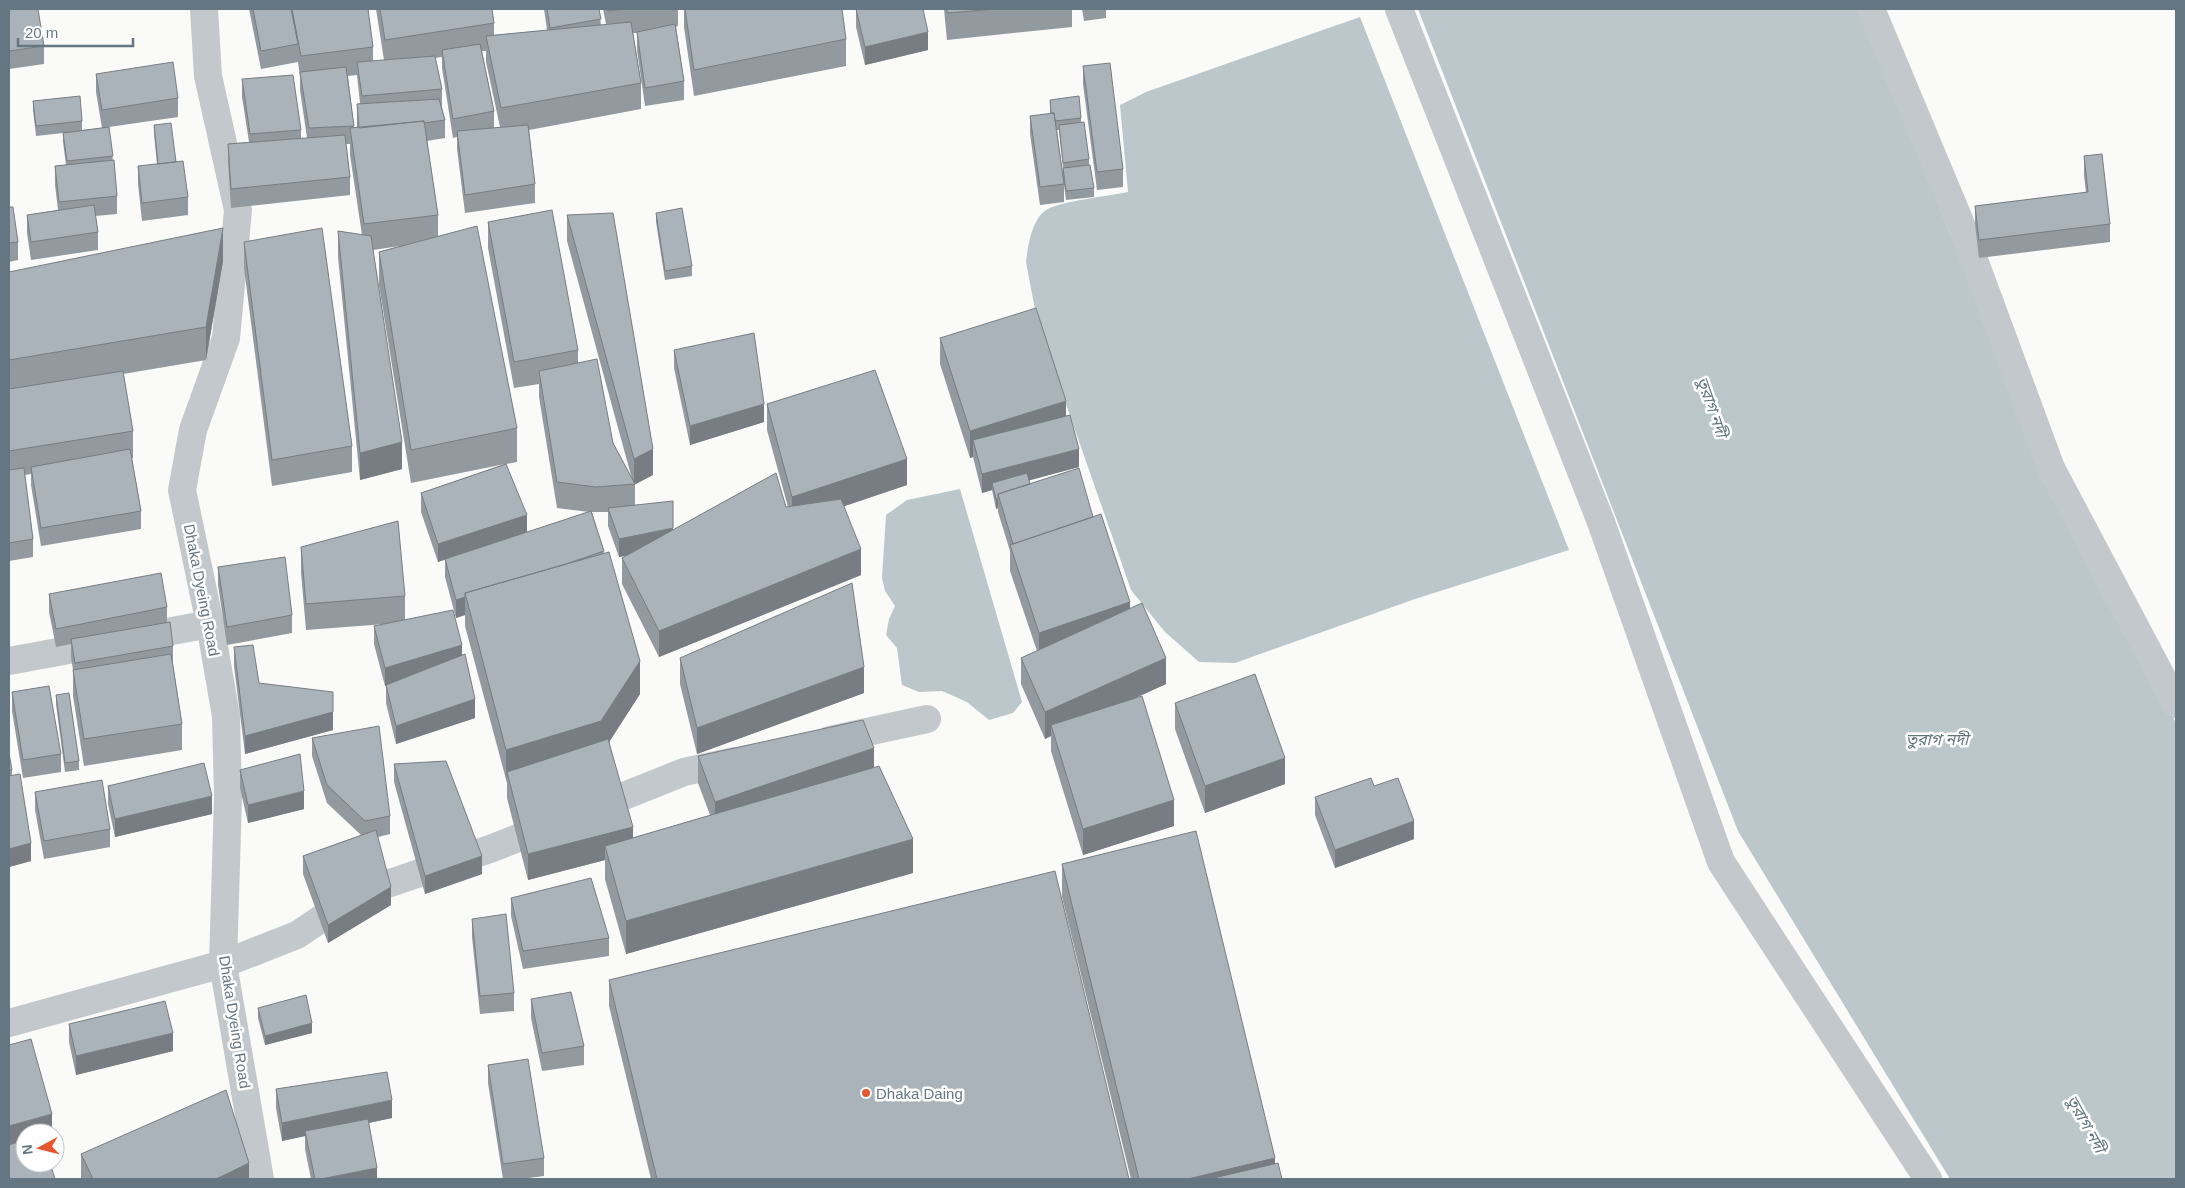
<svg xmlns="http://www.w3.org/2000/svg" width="2185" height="1188" font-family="Arial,'Noto Sans Bengali',sans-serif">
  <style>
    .water { fill: #bbc7cb }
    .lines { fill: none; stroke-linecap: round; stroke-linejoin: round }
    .minor { stroke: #c3c8cc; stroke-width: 28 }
    .wall { fill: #929a9f; fill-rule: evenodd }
    .shaded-wall { fill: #777d82 }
    .building { fill: #aab3b9; stroke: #777d82 }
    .poi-dot { fill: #e4572e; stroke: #fff; stroke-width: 2 }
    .labels { text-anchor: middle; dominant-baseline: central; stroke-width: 5; stroke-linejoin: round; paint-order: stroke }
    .street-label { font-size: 15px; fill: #657683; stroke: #fff }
    .poi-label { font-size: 15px; fill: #657683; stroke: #fff; text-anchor: start }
    .water-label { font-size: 16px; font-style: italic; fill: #60757c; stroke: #fff }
  </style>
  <rect width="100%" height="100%" fill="#fafaf8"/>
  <!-- water -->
  <path class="water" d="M1418 9H1860L2055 497 2176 723V1179H1950L1738 831Z
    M1360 17 1569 550 1415 599 1235 663 1199 662 1165 632 1131 590 1060 387 1043 352 1026 262C1028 246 1032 217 1048 209 1062 201 1110 196 1128 192L1120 105 1146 92Z
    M960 489 1022 702 1013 713 989 720 967 702 942 691 919 692 902 685 897 648 886 635 889 619 895 606 885 591 882 578 886 515 907 500Z"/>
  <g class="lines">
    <!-- minor -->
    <path class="minor" d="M204 9 208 76 238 210 226 338 193 430 182 490 210 624 226 716 228 797 223 964 260 1179
      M1399 9 1601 522 1721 862 1928 1179
      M1871 9 1960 222 2051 468 2176 704
      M9 661 210 624
      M830 740 927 719
      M589 810 684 772 735 761
      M9 1023 223 964 297 935 358 894 490 849 551 825"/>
  </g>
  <!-- wall -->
  <path class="wall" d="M9 9 44 46V64L9 69Z
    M249 9H368L373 47V61L384 60 376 9H492L494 23V35L547 30 544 9H599L601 25 606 24 603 9H678V26L676 27 684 81V100L645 106 637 50V33H633L641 83V109L529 130 535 184V203L465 213 457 149V137L453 138 442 68V57L435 58 442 89V107L445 120V138L427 141 438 215V236L517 428V462L506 464 527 532 589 512 557 508 539 397V384L514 388 488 248V222L578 350V363L613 443 632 479 567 241V215L653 475 635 484V505L673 530 788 507 767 430V404L907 485 844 506 861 575 659 657 622 584V558L626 556 619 557 608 526V512H592L604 553 640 694 609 741 633 838 710 815 698 783V756L874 767 913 873 626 954 605 879V860L528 880 507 798V783L465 626V615L456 618 445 577V559L438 562 421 512V493L505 464 411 483 379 285V252L400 246 373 250 402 469 360 480 338 257V231L362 235 350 155V144H346L350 177V195L231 208 228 162V144L249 142 242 97V79L301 130V138H307L300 90V77L298 62 261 69ZM482 51H486V62L500 127 494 128V111ZM357 75 360 103 357 104V128H354L348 76Z
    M684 9H842L846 39V66L694 96 684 27Z
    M856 9 928 50 865 65 856 27Z
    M944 9H1072V27L947 40Z
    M1082 9H1106V18L1084 21Z
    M1083 66 1123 169V187L1097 190 1083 84Z
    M96 74 178 98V117L109 127 117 196V214L95 216 98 232V250L31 260 27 233V215L58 210 55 185V166L66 165 63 142V133L36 136 33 110V101L82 121V130L102 128 96 92Z
    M1050 100 1081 118V122L1089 159V165L1094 188V197L1066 200 1064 185V202L1040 205 1030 134V116L1050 114ZM1057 130H1059L1063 168V176Z
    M154 125 176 162 188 197V215L142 221 138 184V166L157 164 154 134Z
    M2084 156 2110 224V242L1979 258 1975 224V206L2086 193 2084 175Z
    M9 207 18 242V260L9 262Z
    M656 213 692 266V276L665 280 656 222Z
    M244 242 352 446V472L272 486 244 268Z
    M223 261 206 360 123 374 133 431V458H132L141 511V529L41 546 31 485V474L25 475 33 539V557L9 561V272Z
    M940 338 1066 416 1079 467 1029 480 1030 484 1093 517 1130 608 1166 684 1135 698 1174 826 1083 855 1051 751V736L1045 739 1021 684V658L1037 651 1010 571V551L998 512V508L996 509 992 490 982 493 973 457 970 458 940 364Z
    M674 350 764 422 690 445 674 368Z
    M301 547 405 596V620L462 655 475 718 396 744 386 703V686H385L374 644V626L385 624 306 630 301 573Z
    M218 567 292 615V633L227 645 218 585Z
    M49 594 167 607V623L173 646V664L182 724V750L84 766 73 696V670L71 657V644L56 647 49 612Z
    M234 647 259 683 333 730 245 754 234 666Z
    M680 658 864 693 697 754 680 684Z
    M12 692 61 754V772L23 778 12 711Z
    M56 695 79 761V770L65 772 56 704Z
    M1175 703 1285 784 1205 813 1175 729Z
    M312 738 390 816V834L378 837 391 905 328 943 303 874V856L361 835 327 803 312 756Z
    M9 753 12 770V776L31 861 9 867Z
    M394 764 482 874 425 894 394 782Z
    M240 770 304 809 248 823 240 788Z
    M108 786 212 814 115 837 108 804Z
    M35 792 110 829V847L44 859 35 810Z
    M1315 797 1414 839 1335 868 1315 815Z
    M1062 864 1275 1163 1282 1179H1131L1062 897Z
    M511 898 609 938V956L523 969 511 916Z
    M472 919 514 993V1011L480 1014 472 937Z
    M609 980 1129 1179H651L609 1006Z
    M531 999 584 1046V1065L542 1071 531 1018Z
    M258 1008 312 1033 265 1045 258 1018Z
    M69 1024 173 1051 76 1075 69 1042Z
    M488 1065 544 1158V1176L521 1179H503L488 1083Z
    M276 1089 392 1118 368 1123 377 1179H311L305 1149V1136L282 1141 276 1108Z
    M81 1154 249 1179H81Z"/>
  <!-- shaded-wall -->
  <path class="shaded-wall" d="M928 32V50L865 65V47Z
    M223 228V261L206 360V327Z
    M1066 401V427L973 440V457L970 458V431Z
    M764 404V422L690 445V426Z
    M402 442V469L360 480V453Z
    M653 449V475L634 485V459Z
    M1079 449V467L994 490 992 483V490L982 493V474Z
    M907 459V485L792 524V497Z
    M996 499H998V508L996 509Z
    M527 515V533L438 562V544Z
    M673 528V546L619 557V539Z
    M861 549V575L659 657V631Z
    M465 597V615L456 618V600Z
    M1130 602V628L1039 659V633Z
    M462 645V664L385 686V668Z
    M1166 658V684L1054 735 1051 725V736L1045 739V712Z
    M640 661V694L601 755 507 772 506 783V750Z
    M864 667V693L697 754V728Z
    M333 692V730L245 754V736Z
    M475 699V718L396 744V726Z
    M874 748V774L715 828V802Z
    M1285 758V784L1205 813V786Z
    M304 791V809L248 823V805Z
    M212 796V814L115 837V819Z
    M1174 800V826L1083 855V829Z
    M1414 821V839L1335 868V850Z
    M633 827V853L605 846V860L528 880V854Z
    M913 839V873L626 954V921Z
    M31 843V861L9 867V849Z
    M482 856V874L425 894V876Z
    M391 887V905L328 943V925Z
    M312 1023V1033L265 1045V1036Z
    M173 1033V1051L76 1075V1056Z
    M392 1100V1118L306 1136 305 1131V1136L282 1141V1123Z
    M52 1114V1132L49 1133H25V1140L9 1145V1126Z
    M1275 1158V1179H1188Z
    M249 1163V1179H216Z
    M377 1168V1179H321Z"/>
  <!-- building -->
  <path class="building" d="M9 9H38L44 46 9 51Z
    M253 9H291L298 44 261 51Z
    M292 9H368L373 47 301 56Z
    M380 9H492L494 23 385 40Z
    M547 9H599L601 19 550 28Z
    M607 9H623L608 11Z
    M685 9H842L846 39 694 70Z
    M856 9H923L928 32 865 47Z
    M947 9H995L947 13Z
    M631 22 641 83 501 108 486 36Z
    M675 24 684 81 645 88 637 32Z
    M480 44 494 111 453 119 442 50Z
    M435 56 442 89 362 96 357 62Z
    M173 62 178 98 102 110 96 74Z
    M1110 63 1123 169 1097 172 1083 66Z
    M346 67 354 126 309 128 300 72Z
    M293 75 301 130 250 134 242 79Z
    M80 96 82 121 36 126 33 101Z
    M1079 96 1081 118 1055 121 1054 113H1051L1050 100Z
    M439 99 445 120 424 123V121L359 128 357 104Z
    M1054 113 1064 184 1040 187 1030 116Z
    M424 121 438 215 364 224 350 128Z
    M1084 122 1089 159 1063 163 1059 125Z
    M171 123 176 162 158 164 154 125Z
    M528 125 535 184 465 195 457 131Z
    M109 127 113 156 67 161 63 133Z
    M345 135 350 177 231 189 228 144Z
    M2102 154 2110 224 1979 240 1975 206 2088 192 2084 156Z
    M114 160 117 196 59 202 55 166Z
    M183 161 188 197 142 203 138 166Z
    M1090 165 1094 188 1066 191 1063 168Z
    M94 205 98 232 31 242 27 215Z
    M9 207H13L18 242 9 243Z
    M682 208 692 266 665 271 656 213Z
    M552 210 578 350 514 362 488 222Z
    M613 213 653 449 634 459 567 215Z
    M477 226 517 428 411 450 379 252Z
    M223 228 206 327 9 360V272Z
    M322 228 352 446 272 460 244 242Z
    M338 231 371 236 402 442 360 453Z
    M1036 308 1066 401 970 431 940 338Z
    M754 333 764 404 690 426 674 350Z
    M597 359 613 443 635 484 596 487 557 482 539 371Z
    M875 370 907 459 792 497 767 404Z
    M123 371 133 431 9 451V389Z
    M1070 415 1079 449 982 474 973 440Z
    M130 449 141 511 41 528 31 467Z
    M506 464 527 515 438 544 421 493Z
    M24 468 33 539 9 543V470Z
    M1079 468 1093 517 1013 544 998 494Z
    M776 473 786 507 841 499 861 549 659 631 622 558Z
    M1027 473 1030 484 998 494V499H996L992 483Z
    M673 501V528L619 539 608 508Z
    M591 511 604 551 566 564 465 593V597L456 600 445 559Z
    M1101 514 1130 602 1039 633 1010 545Z
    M398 521 405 596 306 604 301 547Z
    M609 552 640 661 601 721 506 750 465 593Z
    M285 557 292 615 227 627 218 567Z
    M161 573 167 607 56 629 49 594Z
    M852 583 864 667 697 728 680 658Z
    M1142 603 1166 658 1045 712 1021 658Z
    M453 610 462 645 385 668 374 626Z
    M170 622 173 646 75 663 71 639Z
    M253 645 259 683 333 692V712L245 736 234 647Z
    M171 654 182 724 84 739 73 670Z
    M465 654 475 699 396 726 386 685Z
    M1255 674 1285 758 1205 786 1175 703Z
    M49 686 61 754 23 760 12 692Z
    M69 693 79 761 65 763 56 695Z
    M1142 696 1174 800 1083 829 1051 725Z
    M863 720 874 748 715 802 698 756Z
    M379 726 390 816 365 821 327 785 312 738Z
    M608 739 633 827 528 854 507 772Z
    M9 753 12 770H9Z
    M300 754 304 791 248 805 240 770Z
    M446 761 482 856 425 876 394 764Z
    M204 763 212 796 115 819 108 786Z
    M879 766 913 839 626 921 605 846Z
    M20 774 31 843 9 849V776Z
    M1371 778 1374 786 1398 778 1414 821 1335 850 1315 797Z
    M102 780 110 829 44 841 35 792Z
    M376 830 391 887 328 925 303 856Z
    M1196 831 1275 1158 1188 1179H1139L1062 864Z
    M1055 871 1129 1179H657L609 980Z
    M591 878 609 938 523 951 511 898Z
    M506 914 514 993 480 996 472 919Z
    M571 992 584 1046 542 1053 531 999Z
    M306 995 312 1023 265 1036 258 1008Z
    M165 1001 173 1033 76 1056 69 1024Z
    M31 1039 52 1114 9 1126V1045Z
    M528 1059 544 1158 503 1164 488 1065Z
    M387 1072 392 1100 282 1123 276 1089Z
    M226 1090 249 1163 216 1179H93L81 1154Z
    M368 1119 377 1168 321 1179H315L305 1131Z
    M25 1140V1163H50L55 1179H9V1145Z
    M1278 1163 1282 1179H1209Z"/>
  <!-- markers -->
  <circle class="poi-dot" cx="866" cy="1093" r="5"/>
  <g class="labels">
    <!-- street labels -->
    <g class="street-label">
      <text transform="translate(202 590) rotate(79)">Dhaka Dyeing Road</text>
      <text transform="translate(235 1022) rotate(81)">Dhaka Dyeing Road</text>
    </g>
    <!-- poi labels -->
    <g class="poi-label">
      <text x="876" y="1093">Dhaka Daing</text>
    </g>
    <!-- water labels -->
    <g class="water-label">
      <text transform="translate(1712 407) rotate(71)">তুরাগ নদী</text>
      <text x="1937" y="739">তুরাগ নদী</text>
      <text transform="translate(2086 1124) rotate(61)">তুরাগ নদী</text>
    </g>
  </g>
  <!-- border -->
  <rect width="2185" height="1188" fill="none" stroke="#657683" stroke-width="20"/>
  <!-- north arrow -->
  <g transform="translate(40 1148) rotate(263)"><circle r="24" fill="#ffffff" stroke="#c1c8cd"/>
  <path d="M0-4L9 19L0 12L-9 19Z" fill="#e4572e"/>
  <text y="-8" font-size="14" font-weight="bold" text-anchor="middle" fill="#657683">N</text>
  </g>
  <!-- scale -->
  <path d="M18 38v8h115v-8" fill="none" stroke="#657683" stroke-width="2.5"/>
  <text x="25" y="38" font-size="15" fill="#657683" stroke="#ffffff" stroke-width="4" paint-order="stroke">20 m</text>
</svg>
